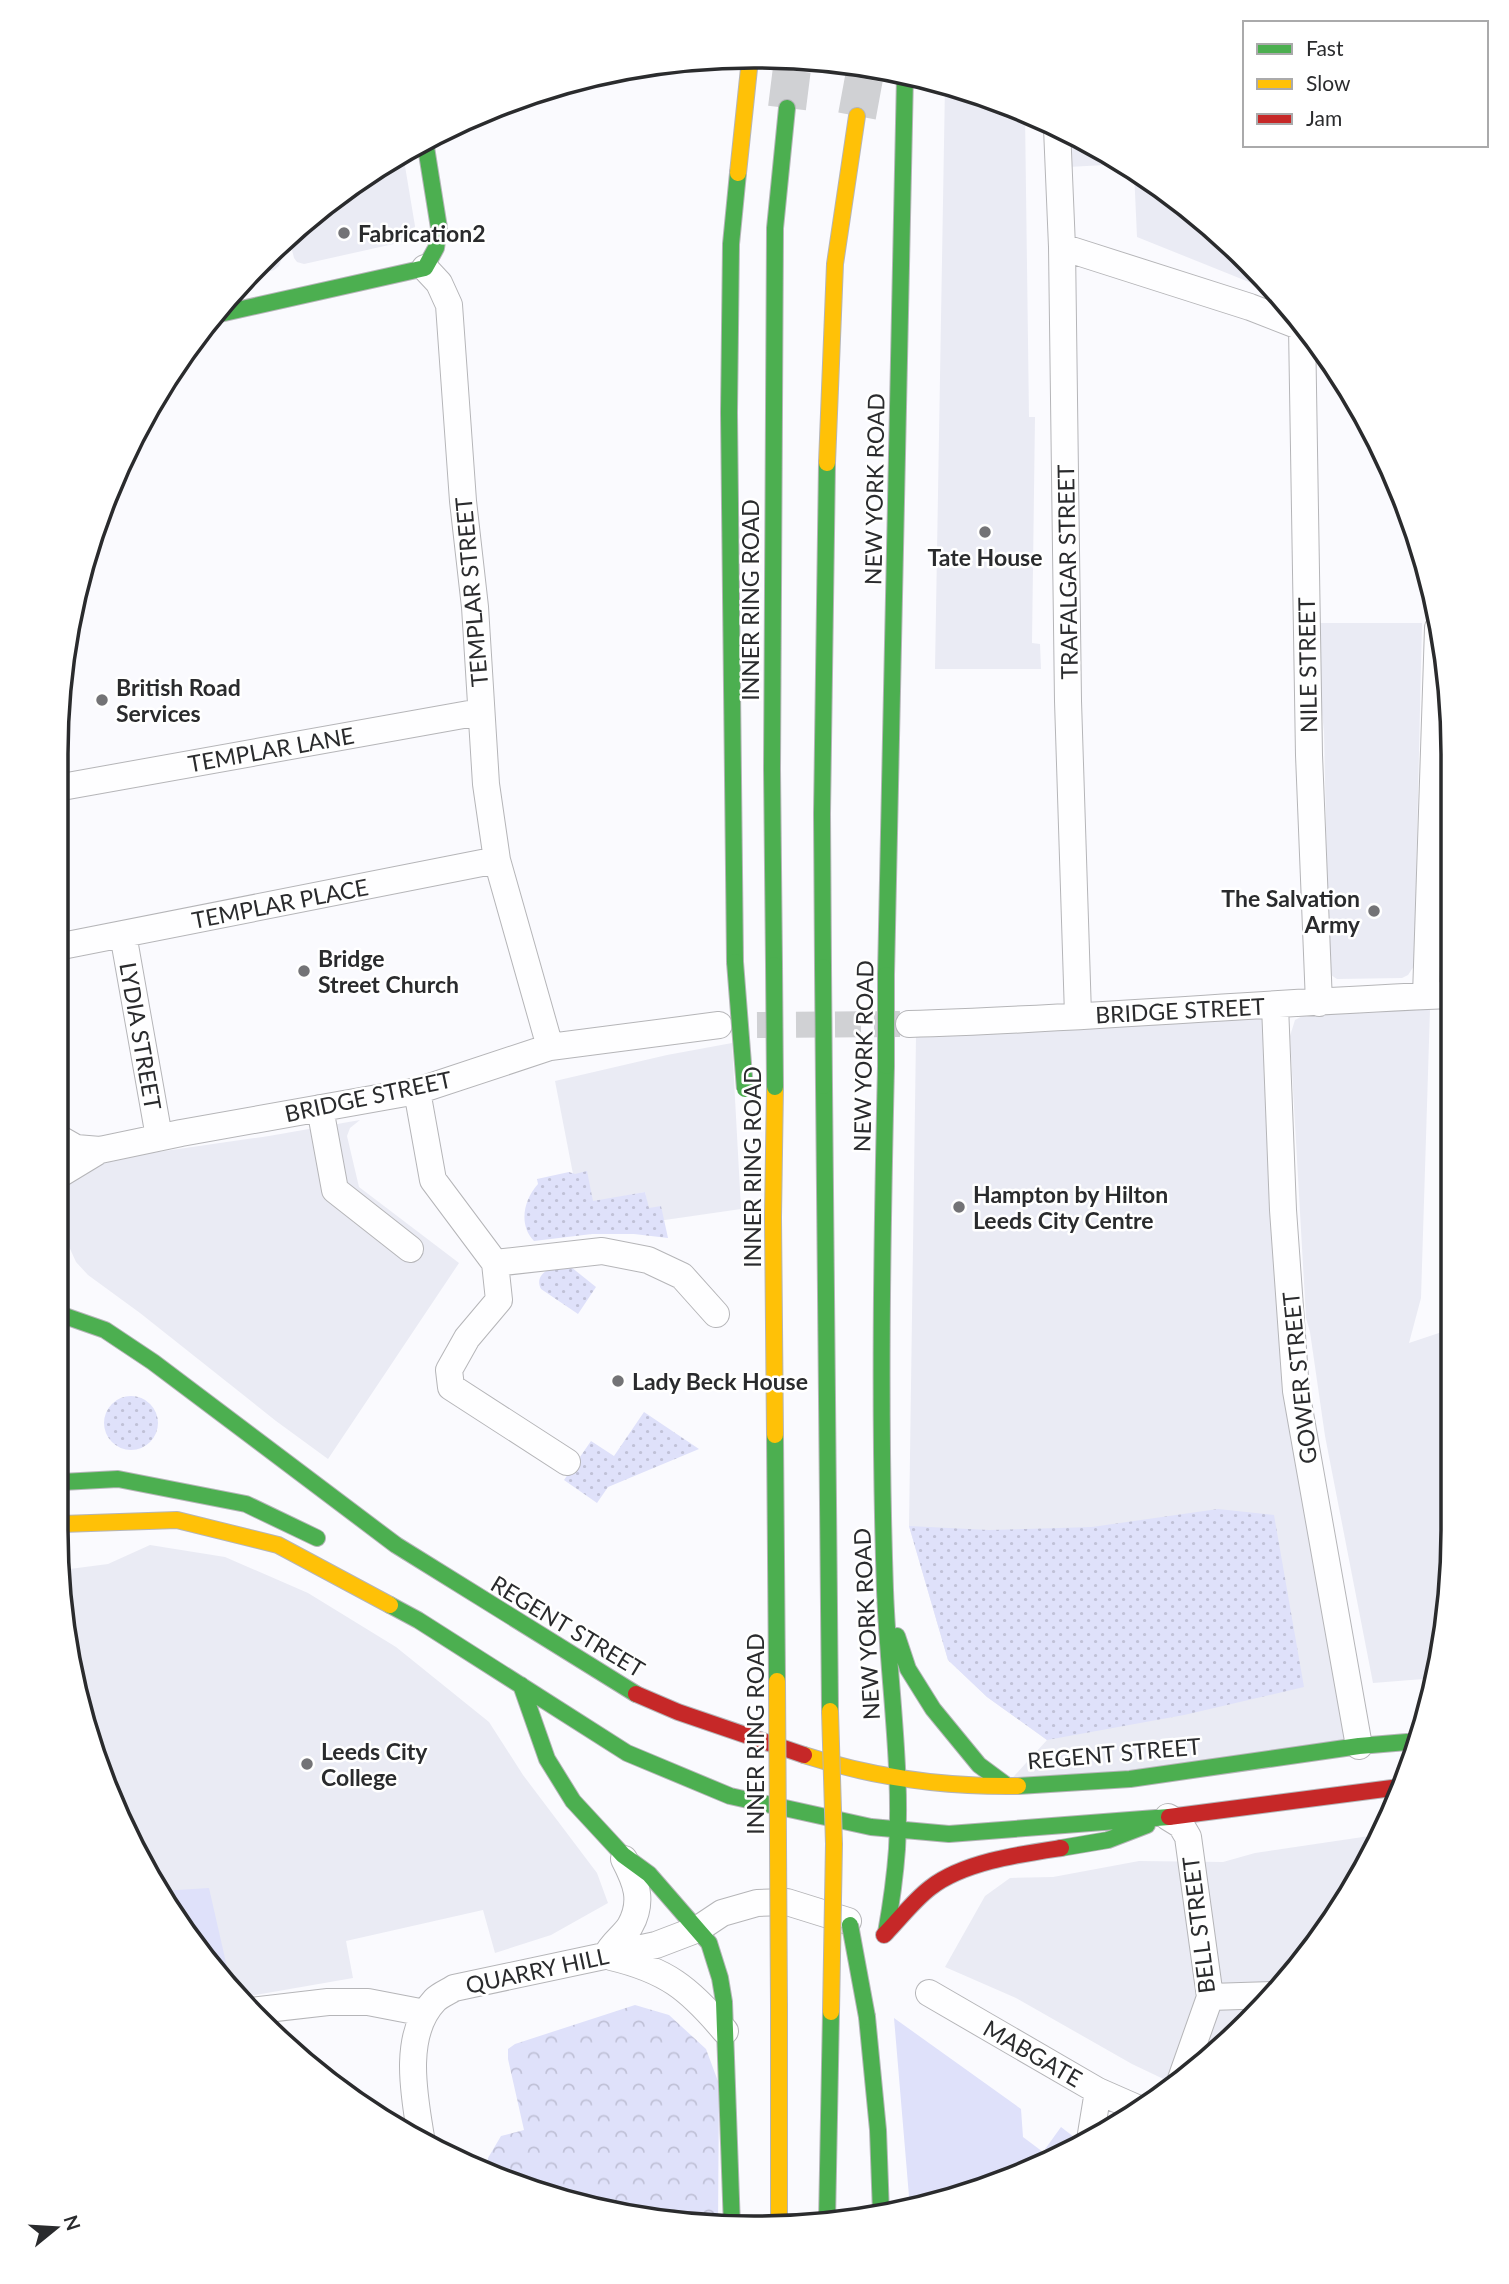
<svg xmlns="http://www.w3.org/2000/svg" width="1509" height="2284" font-family="Lato,sans-serif">
  <style>
    .built { fill: #eaebf4 }
    .grass { fill: url(#grass-dots) }
    .forest { fill: url(#forest-crowns) }
    .park { fill: #dfe1fa }
    .lines { fill: none; stroke-linecap: round; stroke-linejoin: round }
    .street-tunnel { stroke: #d0d1d4; stroke-width: 26; stroke-dasharray: 26 13; stroke-linecap: butt }
    .highway-tunnel { stroke: #d0d1d4; stroke-width: 38; stroke-dasharray: 38 19; stroke-linecap: butt }
    .street-casing { stroke: #b5b5b8; stroke-width: 28 }
    .fast-casing { stroke: #b5b5b8; stroke-width: 18 }
    .slow-casing { stroke: #b5b5b8; stroke-width: 18 }
    .jam-casing { stroke: #b5b5b8; stroke-width: 18 }
    .street { stroke: #fefeff; stroke-width: 26 }
    .fast { stroke: #4caf50; stroke-width: 16 }
    .slow { stroke: #ffc107; stroke-width: 16 }
    .jam { stroke: #c62828; stroke-width: 16 }
    .fast-bridge-casing { stroke: #b5b5b8; stroke-width: 18; stroke-linecap: butt }
    .slow-bridge-casing { stroke: #b5b5b8; stroke-width: 18; stroke-linecap: butt }
    .fast-bridge { stroke: #4caf50; stroke-width: 16 }
    .slow-bridge { stroke: #ffc107; stroke-width: 16 }
    .poi-dot { fill: #737376; stroke: #fff; stroke-width: 2.5 }
    .labels { text-anchor: middle; dominant-baseline: central; stroke-width: 5; stroke-linejoin: round; paint-order: stroke }
    .poi-label { font-size: 23px; font-weight: bold; fill: #2a2b2d; stroke: #fff; text-anchor: start }
    .street-label { font-size: 23px; fill: #2a2b2d; stroke: #fff }
    .rim { fill: none; stroke: #2a2b2d; stroke-width: 3.5 }
  </style>
  <defs>
    <pattern id="grass-dots" width="8" height="8" patternUnits="userSpaceOnUse" patternTransform="scale(1.75)"><rect width="8" height="8" fill="#dfe1fa"/><path d="M2 2h.1M6 6h.1" fill="none" stroke="#c0c1d7" stroke-width="1.8" stroke-linecap="round"/></pattern>
    <pattern id="forest-crowns" width="20" height="18" patternUnits="userSpaceOnUse" patternTransform="scale(1.75)"><rect width="20" height="18" fill="#dfe1fa"/><path d="M2 6a3 3 0 1 1 6 0M12 15a3 3 0 1 1 6 0" fill="none" stroke="#c0c1d7"/></pattern>
  </defs>
  <rect width="100%" height="100%" fill="#fafafe"/>
  <!-- built -->
  <path class="built" d="M945 85 979 93 1025 114 1029 417H1035L1032 643 1040 644 1041 669H935Z
    M1066 133 1104 150 1124 164 1068 167Z
    M403 154 415 226 413 238 407 241 304 264 297 262 294 258 289 238 330 200Z
    M1134 171 1215 230 1274 292 1137 237Z
    M280 247 282 257 279 266 274 270 248 277Z
    M1313 623H1422L1414 966 1408 975 1402 978 1337 979 1331 975 1329 969 1324 732Z
    M1430 1009 1421 1298 1409 1343 1448 1330 1447 1621 1436 1678 1373 1683 1325 1436 1310 1332 1306 1318 1290 1036 1295 1020 1308 1013Z
    M1267 1015 1273 1210 1359 1746 1006 1785 1047 1740 987 1697 948 1660 909 1526 916 1036Z
    M732 1043 741 1209 651 1222 645 1192 579 1205 555 1081 667 1055Z
    M360 1120 350 1128 347 1136 359 1187 459 1263 328 1459 276 1421 140 1313 88 1275 76 1262 62 1231V1185L100 1163 130 1156 269 1136Z
    M150 1545 225 1557 308 1593 396 1647 489 1722 523 1775 597 1873 608 1903 551 1935 495 1953 483 1910 346 1941 353 1978 250 1996 228 1972 203 1895 165 1900 93 1754 62 1621V1570L108 1564Z
    M1383 1834 1279 1990 1215 2055 1174 2084 1132 2064 1016 1998 945 1967 985 1896 1010 1878 1053 1877 1139 1861 1223 1862 1255 1853Z"/>
  <!-- grass -->
  <path class="grass" d="M587 1171 593 1201 645 1192 649 1208 661 1206 668 1238 634 1234H592L534 1241C518 1225 524 1199 538 1184L537 1179 569 1172 575 1174Z
    M554 1266 571 1267 596 1287 578 1314 541 1289C535 1277 545 1271 554 1266Z
    M104 1423a27 27 0 1 1 54 0a27 27 0 1 1-54 0Z
    M644 1412 699 1449 608 1487 597 1503 564 1480 591 1441 614 1456Z
    M1218 1509 1274 1515 1304 1687 1184 1715 1047 1740 987 1697 948 1660 909 1526 989 1530 1092 1527Z"/>
  <!-- forest -->
  <path class="forest" d="M635 2005 669 2015 706 2049 719 2084 718 2227 618 2214 486 2174 488 2158 501 2136 524 2130 508 2059V2049L515 2044Z"/>
  <!-- park -->
  <path class="park" d="M209 1888 232 1989 174 1918 161 1891Z
    M894 2018 1021 2109 1023 2137 1043 2152 1061 2127 1074 2137 1073 2147 935 2204 910 2208Z"/>
  <g class="lines">
    <!-- street-tunnel -->
    <path class="street-tunnel" d="M757 1025 901 1024"/>
    <!-- highway-tunnel -->
    <path class="highway-tunnel" d="M787 108 793 60
      M857 116 866 67"/>
    <!-- street casing -->
    <g class="street-casing">
      <path id="street" d="M1057 128 1062 247 1068 701 1078 1015
        M1062 247 1250 307 1309 330
        M425 268 439 283 449 305 463 501 475 607 486 784 497 860 550 1047
        M1302 327 1309 755 1319 1003
        M62 787 480 712
        M123 934 159 1137
        M62 946 497 860
        M1426 996 1438 628
        M1275 1005 1283 1210 1296 1391 1359 1746
        M909 1024C1090 1019 1270 1002 1450 995
        M417 1091 433 1180 495 1263 499 1300 467 1338 449 1370 451 1387 567 1462
        M320 1108 335 1190 410 1249
        M62 1140 76 1148 100 1150
        M62 1173 100 1150 181 1133 417 1091 550 1047 719 1025
        M495 1263 602 1251 648 1260 682 1276 716 1314
        M1168 1817 1181 1825 1188 1837 1210 1997 1181 2079
        M606 1956C612 1943 623 1937 630 1926 644 1901 636 1882 624 1859
        M611 1957C666 1970 689 1988 725 2031
        M929 1993 1098 2091 1139 2109
        M1210 1997 1274 1995
        M250 2011 328 2002H368L425 2013
        M421 2137C414 2095 402 2034 435 2000 440 1995 448 1992 454 1988L656 1945 698 1929 722 1913 757 1903 787 1902 848 1921
        M1090 2140 1098 2091"/>
    </g>
    <!-- fast casing -->
    <g class="fast-casing">
      <path id="fast" d="M215 315 425 268 436 248 439 228 425 141
        M735 962 729 413 731 244 738 173
        M774 965 772 769 775 228 787 108
        M823 967 822 814 827 463
        M886 975 905 76
        M886 1066C882 1241 879 1415 885 1590 888 1676 902 1763 897 1849 895 1877 891 1905 886 1933
        M824 1086 830 1711
        M62 1315 105 1330 153 1362 396 1545 636 1694
        M775 1435 777 1681
        M62 1482 118 1479 246 1504 317 1538
        M390 1605 418 1620 627 1753 730 1796 871 1827 949 1834 1169 1817
        M897 1636 908 1669 933 1709 979 1765 1006 1785
        M521 1685 547 1759 573 1801 623 1855 649 1874 709 1943 720 1978 724 2002 732 2227
        M1018 1786 1130 1779 1359 1746 1407 1742 1416 1744
        M1061 1848 1108 1840 1147 1825
        M867 2017 878 2130 881 2213
        M827 2222 831 2012"/>
    </g>
    <!-- slow casing -->
    <g class="slow-casing">
      <path id="slow" d="M738 173 750 59
        M827 463 835 264 857 116
        M775 1435 773 1217 775 1087
        M62 1524 177 1520 278 1545 390 1605
        M804 1755C874 1778 944 1787 1018 1786
        M779 2006V2226"/>
    </g>
    <!-- jam casing -->
    <g class="jam-casing">
      <path id="jam" d="M636 1694 678 1712 804 1755
        M1169 1817 1400 1787
        M884 1935C899 1920 913 1901 930 1888 963 1862 1021 1854 1061 1848"/>
    </g>
    <!-- street -->
    <use href="#street" class="street"/>
    <!-- fast -->
    <use href="#fast" class="fast"/>
    <!-- slow -->
    <use href="#slow" class="slow"/>
    <!-- jam -->
    <use href="#jam" class="jam"/>
    <!-- fast-bridge casing -->
    <g class="fast-bridge-casing">
      <path id="fast-bridge" d="M735 962 745 1089
        M774 965 775 1087
        M823 967 824 1086
        M886 975V1066
        M850 1925 867 2017"/>
    </g>
    <!-- slow-bridge casing -->
    <g class="slow-bridge-casing">
      <path id="slow-bridge" d="M777 1681 779 2006
        M830 1711 834 1844 831 2012"/>
    </g>
    <!-- fast-bridge -->
    <use href="#fast-bridge" class="fast-bridge"/>
    <!-- slow-bridge -->
    <use href="#slow-bridge" class="slow-bridge"/>
  </g>
  <!-- markers -->
  <g class="poi-dot">
    <circle cx="344" cy="233" r="7"/>
    <circle cx="985" cy="532" r="7"/>
    <circle cx="102" cy="700" r="7"/>
    <circle cx="1374" cy="911" r="7"/>
    <circle cx="304" cy="971" r="7"/>
    <circle cx="959" cy="1207" r="7"/>
    <circle cx="618" cy="1381" r="7"/>
    <circle cx="307" cy="1764" r="7"/>
  </g>
  <g class="labels">
    <!-- poi labels -->
    <g class="poi-label">
      <text x="358" y="233">Fabrication2</text>
      <text x="985" y="557" text-anchor="middle">Tate House</text>
      <text x="116" y="687">British Road<tspan x="116" dy="26">Services</tspan></text>
      <text x="1360" y="898" text-anchor="end">The Salvation<tspan x="1360" dy="26">Army</tspan></text>
      <text x="318" y="958">Bridge<tspan x="318" dy="26">Street Church</tspan></text>
      <text x="973" y="1194">Hampton by Hilton<tspan x="973" dy="26">Leeds City Centre</tspan></text>
      <text x="632" y="1381">Lady Beck House</text>
      <text x="321" y="1751">Leeds City<tspan x="321" dy="26">College</tspan></text>
    </g>
    <!-- street labels -->
    <g class="street-label">
      <text transform="translate(874 489) rotate(-89)">NEW YORK ROAD</text>
      <text transform="translate(1067 572) rotate(-91)">TRAFALGAR STREET</text>
      <text transform="translate(471 592) rotate(-95)">TEMPLAR STREET</text>
      <text transform="translate(750 600) rotate(-90)">INNER RING ROAD</text>
      <text transform="translate(1307 665) rotate(-91)">NILE STREET</text>
      <text transform="translate(271 749) rotate(-10)">TEMPLAR LANE</text>
      <text transform="translate(280 903) rotate(-11)">TEMPLAR PLACE</text>
      <text transform="translate(1180 1010) rotate(-3)">BRIDGE STREET</text>
      <text transform="translate(141 1036) rotate(80)">LYDIA STREET</text>
      <text transform="translate(863 1056) rotate(-89)">NEW YORK ROAD</text>
      <text transform="translate(368 1096) rotate(-12)">BRIDGE STREET</text>
      <text transform="translate(752 1167) rotate(-90)">INNER RING ROAD</text>
      <text transform="translate(1299 1378) rotate(-96)">GOWER STREET</text>
      <text transform="translate(866 1624) rotate(-93)">NEW YORK ROAD</text>
      <text transform="translate(568 1626) rotate(31)">REGENT STREET</text>
      <text transform="translate(755 1734) rotate(-90)">INNER RING ROAD</text>
      <text transform="translate(1114 1753) rotate(-5)">REGENT STREET</text>
      <text transform="translate(1198 1925) rotate(-97)">BELL STREET</text>
      <text transform="translate(537 1970) rotate(-12)">QUARRY HILL</text>
      <text transform="translate(1033 2053) rotate(30)">MABGATE</text>
    </g>
  </g>
  <!-- crop -->
  <path d="M0 0H1509V2284H0ZM754 68H755A686 686 0 0 1 1441 754V1530A686 686 0 0 1 755 2216H754A686 686 0 0 1 68 1530V754A686 686 0 0 1 754 68Z" fill="#fff" fill-rule="evenodd"/>
  <path class="rim" d="M754 68H755A686 686 0 0 1 1441 754V1530A686 686 0 0 1 755 2216H754A686 686 0 0 1 68 1530V754A686 686 0 0 1 754 68Z"/>
  <!-- legend -->
  <rect x="1243" y="21" width="245" height="126" fill="#ffffff" stroke="#aaaaab" stroke-width="2"/>
  <rect x="1257" y="44" width="35" height="10" fill="#4caf50" stroke="#aaaaab" stroke-width="2"/>
  <text x="1306" y="56" font-size="21" fill="#2a2b2d">Fast</text>
  <rect x="1257" y="79" width="35" height="10" fill="#ffc107" stroke="#aaaaab" stroke-width="2"/>
  <text x="1306" y="91" font-size="21" fill="#2a2b2d">Slow</text>
  <rect x="1257" y="114" width="35" height="10" fill="#c62828" stroke="#aaaaab" stroke-width="2"/>
  <text x="1306" y="126" font-size="21" fill="#2a2b2d">Jam</text>
  <!-- north arrow -->
  <g transform="translate(56 2228) rotate(72)" stroke="#ffffff" stroke-width="5" paint-order="stroke">
  <path d="M0-5L12 26L0 18L-12 26Z" fill="#2a2b2d"/>
  <text y="-10" font-size="19" font-weight="bold" text-anchor="middle" fill="#2a2b2d">N</text>
  </g>
</svg>
